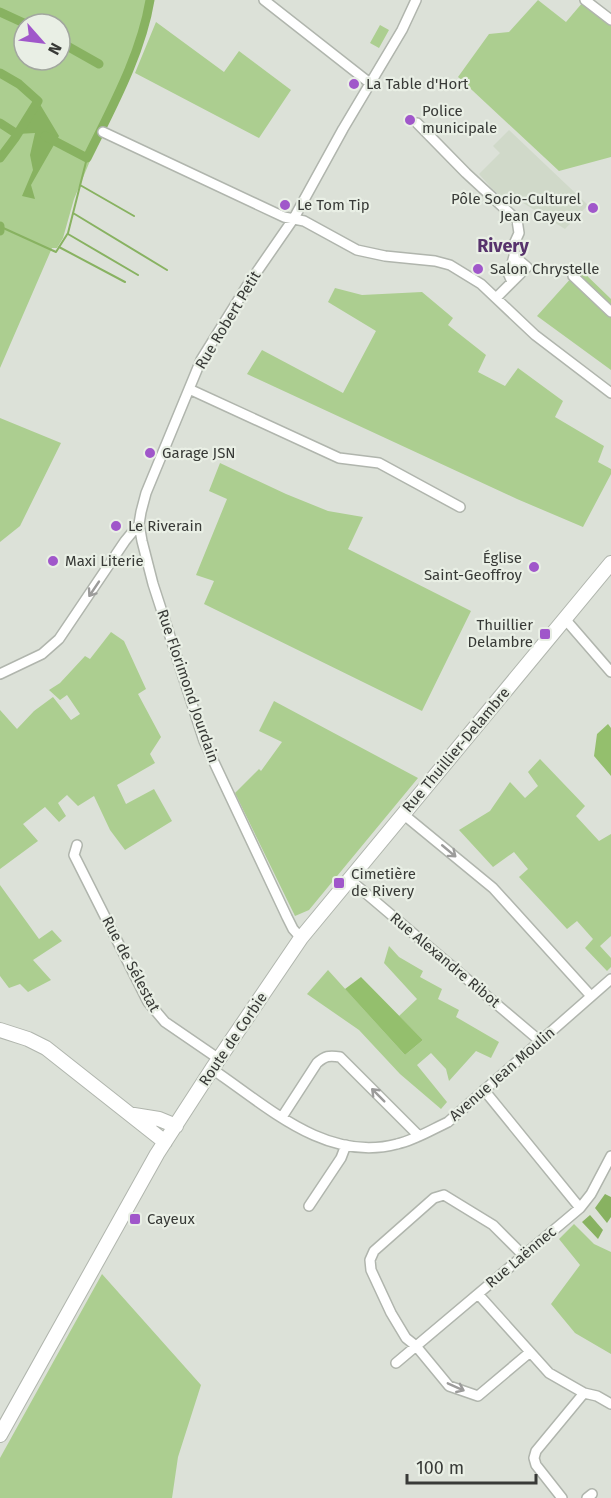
<svg xmlns="http://www.w3.org/2000/svg" width="611" height="1498" font-family="'Fira Sans',sans-serif">
  <style>
    .built { fill: #d0d9c9 }
    .green { fill: #acce90; fill-rule: evenodd }
    .forest { fill: #94bf6d }
    .water { fill: #88b261 }
    .lines { fill: none; stroke-linecap: round; stroke-linejoin: round }
    .stream { stroke: #88b261; stroke-width: 2 }
    .canal { stroke: #88b261; stroke-width: 9 }
    .street-casing { stroke: #b0b5ad; stroke-width: 12 }
    .secondary-casing { stroke: #b0b5ad; stroke-width: 16 }
    .street { stroke: #fff; stroke-width: 9 }
    .secondary { stroke: #fff; stroke-width: 14 }
    .oneway { stroke: #9c9c9b }
    .poi-dot { fill: #a057ca; stroke: #e9efe5; stroke-width: 2 }
    .labels { text-anchor: middle; dominant-baseline: central; stroke-width: 4.5; stroke-linejoin: round; paint-order: stroke }
    .poi-label { font-size: 15px; fill: #383a37; stroke: #e9efe5; text-anchor: start }
    .street-label { font-size: 15px; fill: #383a37; stroke: #e9efe5 }
    .quarter-label { font-size: 18px; font-weight: bold; fill: #57336c; stroke: #e9efe5 }
  </style>
  <rect width="100%" height="100%" fill="#dce1d8"/>
  <!-- built -->
  <path class="built" d="M509 130 588 205 565 229 520 201 504 202 479 174 500 153 493 146Z"/>
  <!-- green -->
  <path class="green" d="M0 0H153L134 56 74 199 63 238 57 248H52L0 368ZM24 24H60V60H24Z
    M538 0 566 22 583 2 611 23V157L559 171 458 77 489 34 509 32Z
    M156 22 224 72 239 51 291 90 259 138 135 73Z
    M380 25 389 30 379 48 370 43Z
    M581 270 611 299V370L537 316 573 276Z
    M335 288 362 295 422 292 453 318 448 325 486 355 478 372 505 386 518 368 563 401 555 417 604 446 598 462 611 469V474L583 527 517 499 247 374 262 350 343 393 376 331 328 302Z
    M0 418 61 443 20 526 0 542Z
    M220 463 286 494 328 511 363 517 348 549 471 611 422 711 204 604 214 581 196 575 227 499 209 491Z
    M111 632 124 641 146 689 138 694 161 737 150 754 155 763 117 785 126 804 154 789 172 821 125 850 110 830 94 796 78 806 67 795 58 803 66 816 59 822 45 807 23 824 38 841 0 869V710L17 729 34 711 53 697 71 720 80 714 67 695 60 700 49 690 60 683 85 656 90 659Z
    M274 701 418 778 309 910 295 916 235 793 259 769 261 771 282 742 259 731Z
    M540 759 585 806 576 816 599 841 611 834V936L600 946 611 958V967L607 971 585 948 593 939 577 921 567 929 519 877 528 869 514 852 493 867 459 830 490 811 510 782 525 798 538 786 528 772Z
    M0 885 39 939 52 930 62 941 33 960 51 980 28 992 20 984 9 988 0 976Z
    M389 946 399 957 423 971 420 977 442 989 438 999 459 1010 456 1017 499 1042 491 1058 476 1051 449 1081 446 1069 431 1053 417 1065 447 1102 441 1109 400 1074 359 1030 307 994 328 970 405 1055 423 1040 399 1016 417 999 384 963Z
    M574 1224 594 1244 611 1252V1354L575 1333 551 1304 580 1265 559 1239Z
    M102 1274 201 1385 178 1457 172 1498H0V1458Z"/>
  <!-- forest -->
  <path class="forest" d="M608 724 611 728V776L594 756 597 734Z
    M361 977 423 1040 405 1055 345 989Z"/>
  <!-- water -->
  <path class="water" d="M38 101 59 136 31 185 35 199 22 196 33 170 30 155 35 133 17 134Z
    M605 1194 611 1197V1217L607 1223 595 1208Z
    M590 1215 603 1230 598 1239 582 1222Z"/>
  <g class="lines">
    <!-- stream -->
    <path class="stream" d="M80 185 134 216
      M73 213 167 270
      M1 227 56 252 68 233 87 158
      M68 234 138 275
      M59 247 125 282"/>
    <!-- canal -->
    <path class="canal" d="M0 12 26 24
      M60 42 99 64
      M0 73 19 84 38 101 15 138 0 158
      M0 123 17 134
      M45 136 87 158C111 109 141 55 150 0
      M0 226V231"/>
    <!-- street casing -->
    <g class="street-casing">
      <path id="street" d="M264 0 371 84
        M585 0 611 20
        M417 123 466 173 517 220 519 233 514 244V256
        M103 132 284 217 304 221 357 250 385 256 435 261 450 265 481 284 535 335 611 393
        M573 276 611 312
        M496 298 527 267 514 256 509 275 512 282
        M189 389 339 458 379 463 460 507
        M565 619 611 672
        M0 674 42 654 59 639 125 541 139 524
        M403 814 493 888 591 996
        M77 845 74 855 148 1002 165 1022 219 1059
        M349 879 540 1041
        M301 938 293 929 287 917 204 741 153 584 142 541 139 524 141 512 146 493 201 360 247 286 294 218 343 129 402 30 416 0
        M212 1069C267 1106 326 1163 397 1144 415 1140 431 1130 448 1122L611 979
        M484 1090 580 1208
        M282 1117 317 1063C325 1056 329 1055 340 1057L419 1136
        M309 1206 341 1158 346 1145
        M523 1255 493 1225 444 1195 434 1198 374 1251 370 1260 371 1270 391 1313 406 1338 416 1346 449 1386 478 1396 529 1353
        M478 1294 549 1373 584 1393 597 1396 611 1404
        M396 1363 580 1208 591 1194 611 1156
        M562 1498 536 1465 534 1458 536 1451 584 1393
        M587 1498 592 1494"/>
    </g>
    <!-- secondary casing -->
    <g class="secondary-casing">
      <path id="secondary" d="M0 1030 28 1039 46 1048 165 1142
        M134 1115 159 1119 176 1126
        M0 1435 157 1154 212 1069 301 938 611 563"/>
    </g>
    <!-- street -->
    <use href="#street" class="street"/>
    <!-- secondary -->
    <use href="#secondary" class="secondary"/>
  </g>
  <!-- one-way arrows -->
  <defs><path id="oneway-shaft" d="M-6 0H5M1.5-3L5.5 0L1.5 3" fill="none" stroke-width="1.6" stroke-linecap="round" stroke-linejoin="round" transform="scale(1.5)"/></defs>
  <g class="oneway">
    <use href="#oneway-shaft" transform="translate(94 589) rotate(124)"/>
    <use href="#oneway-shaft" transform="translate(449 851) rotate(40)"/>
    <use href="#oneway-shaft" transform="translate(378 1095) rotate(-135)"/>
    <use href="#oneway-shaft" transform="translate(456 1387) rotate(24)"/>
  </g>
  <!-- markers -->
  <g class="poi-dot">
    <circle cx="354" cy="84" r="6"/>
    <circle cx="410" cy="120" r="6"/>
    <circle cx="285" cy="205" r="6"/>
    <circle cx="593" cy="208" r="6"/>
    <circle cx="478" cy="269" r="6"/>
    <circle cx="150" cy="453" r="6"/>
    <circle cx="116" cy="526" r="6"/>
    <circle cx="53" cy="561" r="6"/>
    <circle cx="534" cy="567" r="6"/>
    <rect x="539" y="628" width="12" height="12" rx="3"/>
    <rect x="333" y="877" width="12" height="12" rx="3"/>
    <rect x="129" y="1213" width="12" height="12" rx="3"/>
  </g>
  <g class="labels">
    <!-- poi labels -->
    <g class="poi-label">
      <text x="366" y="84">La Table d'Hort</text>
      <text x="422" y="111">Police<tspan x="422" dy="17">municipale</tspan></text>
      <text x="581" y="199" text-anchor="end">Pôle Socio-Culturel<tspan x="581" dy="17">Jean Cayeux</tspan></text>
      <text x="297" y="205">Le Tom Tip</text>
      <text x="490" y="269">Salon Chrystelle</text>
      <text x="162" y="453">Garage JSN</text>
      <text x="128" y="526">Le Riverain</text>
      <text x="522" y="558" text-anchor="end">Église<tspan x="522" dy="17">Saint-Geoffroy</tspan></text>
      <text x="65" y="561">Maxi Literie</text>
      <text x="533" y="625" text-anchor="end">Thuillier<tspan x="533" dy="17">Delambre</tspan></text>
      <text x="351" y="874">Cimetière<tspan x="351" dy="17">de Rivery</tspan></text>
      <text x="147" y="1219">Cayeux</text>
    </g>
    <!-- street labels -->
    <g class="street-label">
      <text transform="translate(228 320) rotate(-59)">Rue Robert Petit</text>
      <text transform="translate(188 686) rotate(71)">Rue Florimond Jourdain</text>
      <text transform="translate(456 750) rotate(-50)">Rue Thuillier-Delambre</text>
      <text transform="translate(445 960) rotate(40)">Rue Alexandre Ribot</text>
      <text transform="translate(131 964) rotate(62)">Rue de Sélestat</text>
      <text transform="translate(233 1039) rotate(-56)">Route de Corbie</text>
      <text transform="translate(502 1074) rotate(-41)">Avenue Jean Moulin</text>
      <text transform="translate(521 1257) rotate(-40)">Rue Laënnec</text>
    </g>
    <!-- quarter labels -->
    <g class="quarter-label">
      <text x="503" y="246">Rivery</text>
    </g>
  </g>
  <!-- north arrow -->
  <g transform="translate(42 42) rotate(118)"><circle r="28" fill="#e9efe5" stroke="#a2a79f" stroke-width="1.5"/>
  <path d="M0-4.5L10 22L0 15L-10 22Z" fill="#a057ca"/>
  <text y="-9" font-size="16" font-weight="bold" text-anchor="middle" fill="#383a37">N</text>
  </g>
  <!-- scale -->
  <path d="M407 1474v9h129v-9" fill="none" stroke="#383a37" stroke-width="3"/>
  <text x="416" y="1474" font-size="18" fill="#383a37" stroke="#e9efe5" stroke-width="4.5" paint-order="stroke">100 m</text>
</svg>
